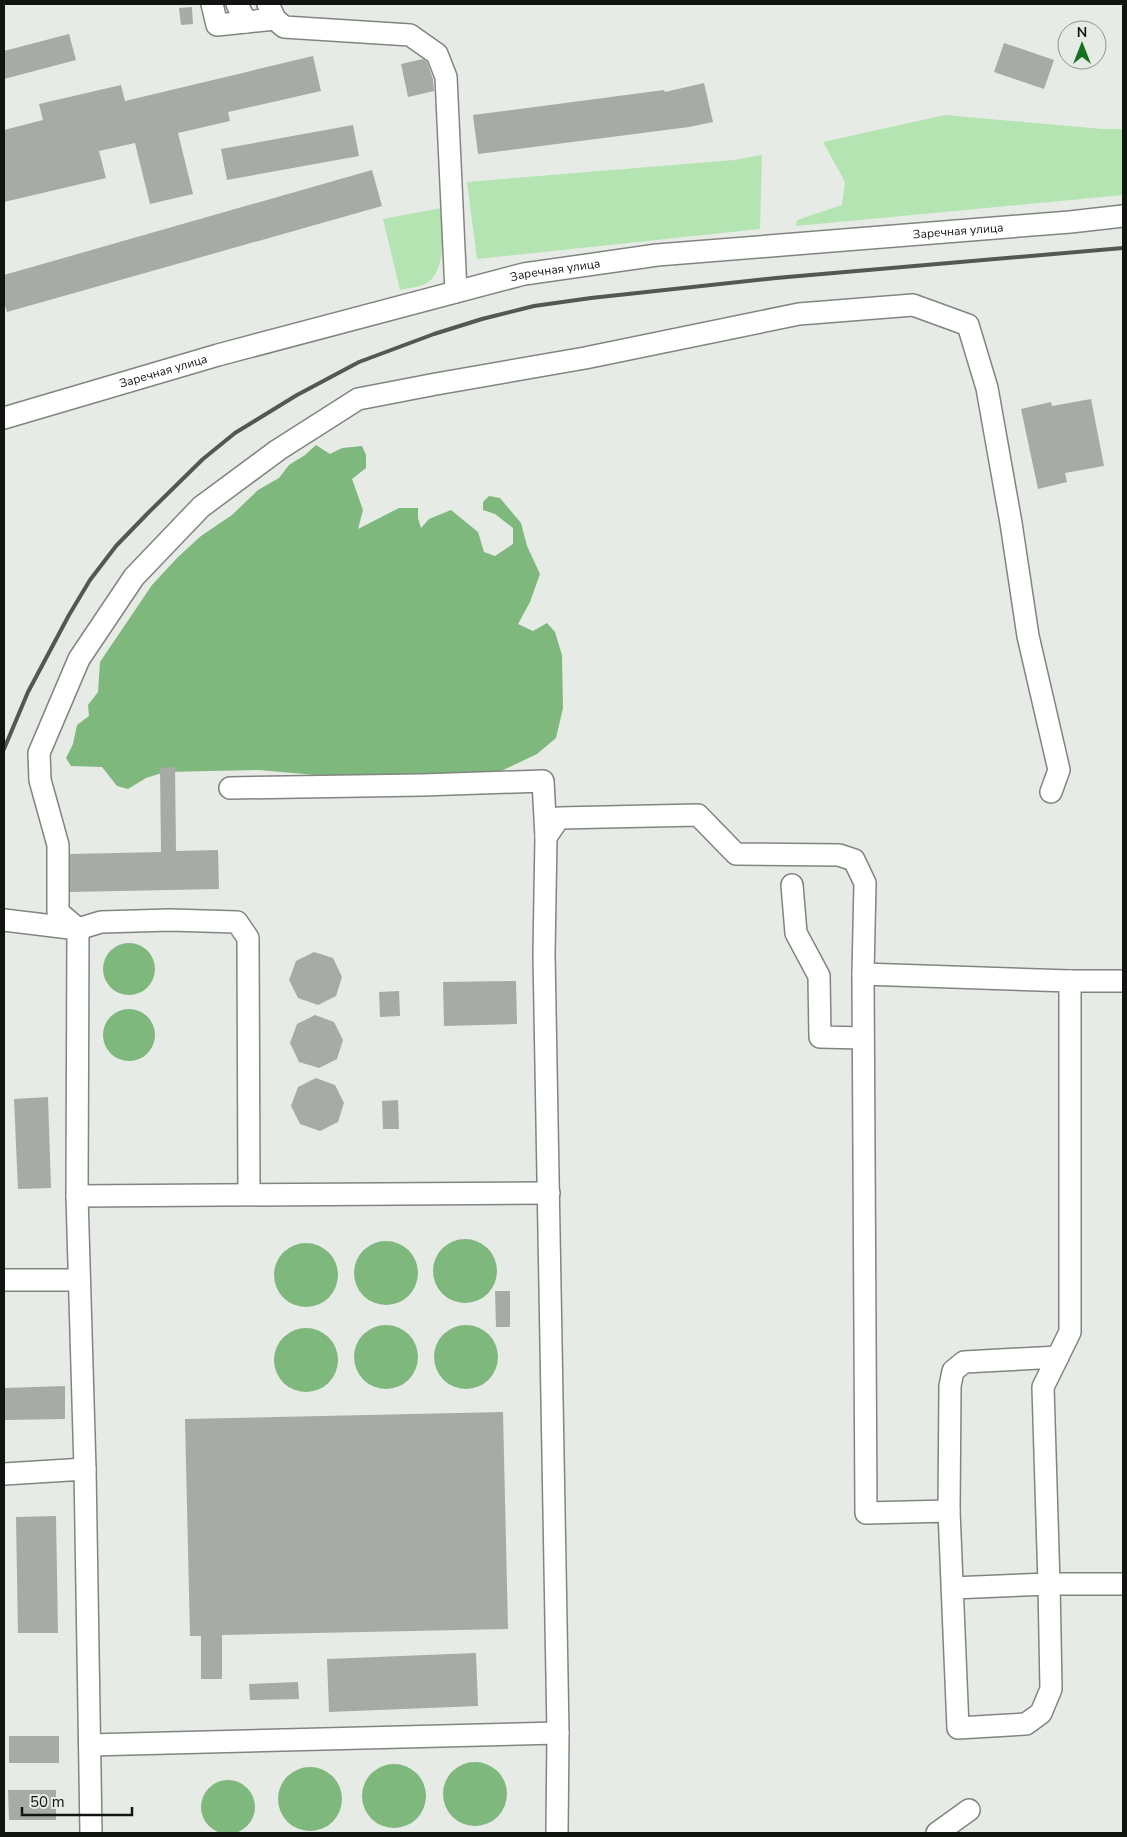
<svg xmlns="http://www.w3.org/2000/svg" width="1127" height="1837" font-family="'Nunito Sans',sans-serif">
  <style>
    .green { fill: #b5e4b3 }
    .water { fill: #7eb87d }
    .building { fill: #a6aba6 }
    .lines { fill: none; stroke-linecap: round; stroke-linejoin: round }
    .minor-casing { stroke: #818580; stroke-width: 24 }
    .minor { stroke: #fff; stroke-width: 21 }
    .rail { stroke: #545754; stroke-width: 4 }
    .labels { text-anchor: middle; dominant-baseline: central; stroke-width: 4; stroke-linejoin: round; paint-order: stroke }
    .street-label { font-size: 12px; fill: #121412; stroke: #e6ebe5 }
  </style>
  <rect width="100%" height="100%" fill="#e6ebe5"/>
  <!-- green -->
  <path class="green" d="M945 115 1102 129H1123V195L796 226 797 220 842 205 845 182 823 142Z
    M762 155 760 229 477 259 467 182 734 160Z
    M441 208C446 226 445 272 427 283 420 287 408 288 400 290L383 219Z"/>
  <!-- water -->
  <path class="water" d="M316 445 330 454 342 448 362 446 366 455V468L352 479 363 510 358 529 399 508H418V518L421 528 429 519 451 510 478 532 484 552 495 556 513 544V528L495 514 483 510V502L489 496 500 498 521 523 527 546 540 574 530 602 518 624 533 631 547 623 555 632 562 655 563 708 556 738 537 754 499 772 488 776H327L259 770 165 772 146 778 128 789 117 786 102 767 71 766 66 758 73 744 77 725 89 716 88 705 98 692 100 662 152 585 178 557 201 536 232 515 258 490 279 478 289 465 305 455Z
    M103 969a26 26 0 1 1 52 0a26 26 0 1 1-52 0Z
    M103 1035a26 26 0 1 1 52 0a26 26 0 1 1-52 0Z
    M433 1271a32 32 0 1 1 64 0a32 32 0 1 1-64 0Z
    M354 1273a32 32 0 1 1 64 0a32 32 0 1 1-64 0Z
    M274 1275a32 32 0 1 1 64 0a32 32 0 1 1-64 0Z
    M354 1357a32 32 0 1 1 64 0a32 32 0 1 1-64 0Z
    M434 1357a32 32 0 1 1 64 0a32 32 0 1 1-64 0Z
    M274 1360a32 32 0 1 1 64 0a32 32 0 1 1-64 0Z
    M443 1794a32 32 0 1 1 64 0a32 32 0 1 1-64 0Z
    M362 1796a32 32 0 1 1 64 0a32 32 0 1 1-64 0Z
    M278 1799a32 32 0 1 1 64 0a32 32 0 1 1-64 0Z
    M201 1807a27 27 0 1 1 54 0a27 27 0 1 1-54 0Z"/>
  <!-- building -->
  <path class="building" d="M192 7 193 24 181 25 179 8Z
    M69 34 76 60 4 79V51Z
    M1004 43 1054 60 1044 89 994 72Z
    M313 56 321 91 228 112 230 121 178 133 193 194 150 204 135 143 99 151 106 178 4 202V130L43 120 39 104 121 85 125 101Z
    M423 59 427 62 433 79 434 91 408 97 401 64Z
    M704 83 713 122 689 127 478 154 473 115 664 90 665 92Z
    M353 125 359 156 227 180 221 149Z
    M372 170 382 206 7 312 4 302V275Z
    M1091 399 1104 466 1065 473 1067 482 1038 489 1021 409 1051 402 1052 406Z
    M175 767 176 851 218 850 219 889 70 892V854L161 852 160 768Z
    M314 952 333 958 342 977 336 996 318 1005 298 998 289 980 296 961Z
    M516 981 517 1024 444 1026 443 982Z
    M399 991 400 1016 380 1017 379 992Z
    M315 1015 334 1022 343 1040 337 1059 319 1068 299 1062 290 1043 297 1024Z
    M316 1078 335 1085 344 1103 338 1122 320 1131 300 1124 291 1106 298 1087Z
    M48 1097 51 1188 18 1189 14 1099Z
    M398 1100 399 1129H383L382 1101Z
    M495 1291H510V1327H496Z
    M65 1386V1419L4 1420V1388Z
    M503 1412 508 1629 222 1635V1679H201V1636H190L185 1419Z
    M56 1516 58 1633H18L16 1517Z
    M476 1653 478 1706 329 1712 327 1659Z
    M298 1682 299 1699 250 1700 249 1684Z
    M9 1736H59V1763H9Z
    M8 1790H56V1820H9Z"/>
  <g class="lines">
    <!-- minor casing -->
    <g class="minor-casing">
      <g id="minor">
        <path d="M212 4 217 25 275 19"/>
        <path d="M237 4 246 22"/>
        <path d="M268 4 275 19 284 27 410 35 437 54 446 77 456 292"/>
        <path id="s1" d="M4 418 218 355 524 274 657 255 1070 222 1123 216"/>
        <path d="M230 788 422 785 543 781 546 837 544 954 558 1733 557 1833"/>
        <path d="M546 837 559 818 698 815 736 854 839 855 854 860 865 883 863 974"/>
        <path d="M792 885 796 933 819 976 820 1037 863 1038"/>
        <path d="M4 920 78 929 101 922 170 920 237 922 248 938 249 1194"/>
        <path d="M1070 981H1123"/>
        <path d="M77 1196 549 1193"/>
        <path d="M4 1280H79"/>
        <path d="M85 1469 77 1196 78 929 58 912V845L40 780 39 753 79 659 134 577 201 507 278 450 358 399 436 384 585 358 799 314 913 305 968 325 987 388 1011 523 1028 636 1059 770 1051 792"/>
        <path d="M4 1474 85 1469 91 1833"/>
        <path d="M949 1511 950 1386 953 1371 964 1362 1058 1357"/>
        <path d="M952 1588 1049 1584 1043 1387 1070 1332V981L863 974 866 1513 949 1511 958 1728 1026 1724 1041 1713 1051 1689 1049 1584H1123"/>
        <path d="M90 1745 558 1733"/>
        <path d="M937 1833 969 1810"/>
      </g>
    </g>
    <!-- minor -->
    <use href="#minor" class="minor"/>
    <!-- rail -->
    <path class="rail" d="M4 749 28 692 69 615 90 580 116 546 148 513 203 459 235 433 297 395 359 362 434 334 482 319 534 306 591 298 776 278 1123 248"/>
  </g>
  <g class="labels">
    <!-- street labels -->
    <g class="street-label">
      <text stroke="none"><textPath href="#s1" startOffset="976">Заречная улица</textPath></text>
      <text stroke="none"><textPath href="#s1" startOffset="571">Заречная улица</textPath></text>
      <text stroke="none"><textPath href="#s1" startOffset="166">Заречная улица</textPath></text>
    </g>
  </g>
  <!-- border -->
  <rect width="1127" height="1837" fill="none" stroke="#121412" stroke-width="10"/>
  <!-- north arrow -->
  <g transform="translate(1082 45)"><circle r="24" fill="#e6ebe5" stroke="#919591"/>
  <path d="M0-4L9 19L0 12L-9 19Z" fill="#17721f"/>
  <text y="-8" font-size="14" font-weight="bold" text-anchor="middle" fill="#121412">N</text>
  </g>
  <!-- scale -->
  <path d="M22 1807v8h110v-8" fill="none" stroke="#121412" stroke-width="2.5"/>
  <text x="30" y="1807" font-size="15" fill="#121412" stroke="#e6ebe5" stroke-width="4" paint-order="stroke">50 m</text>
</svg>
